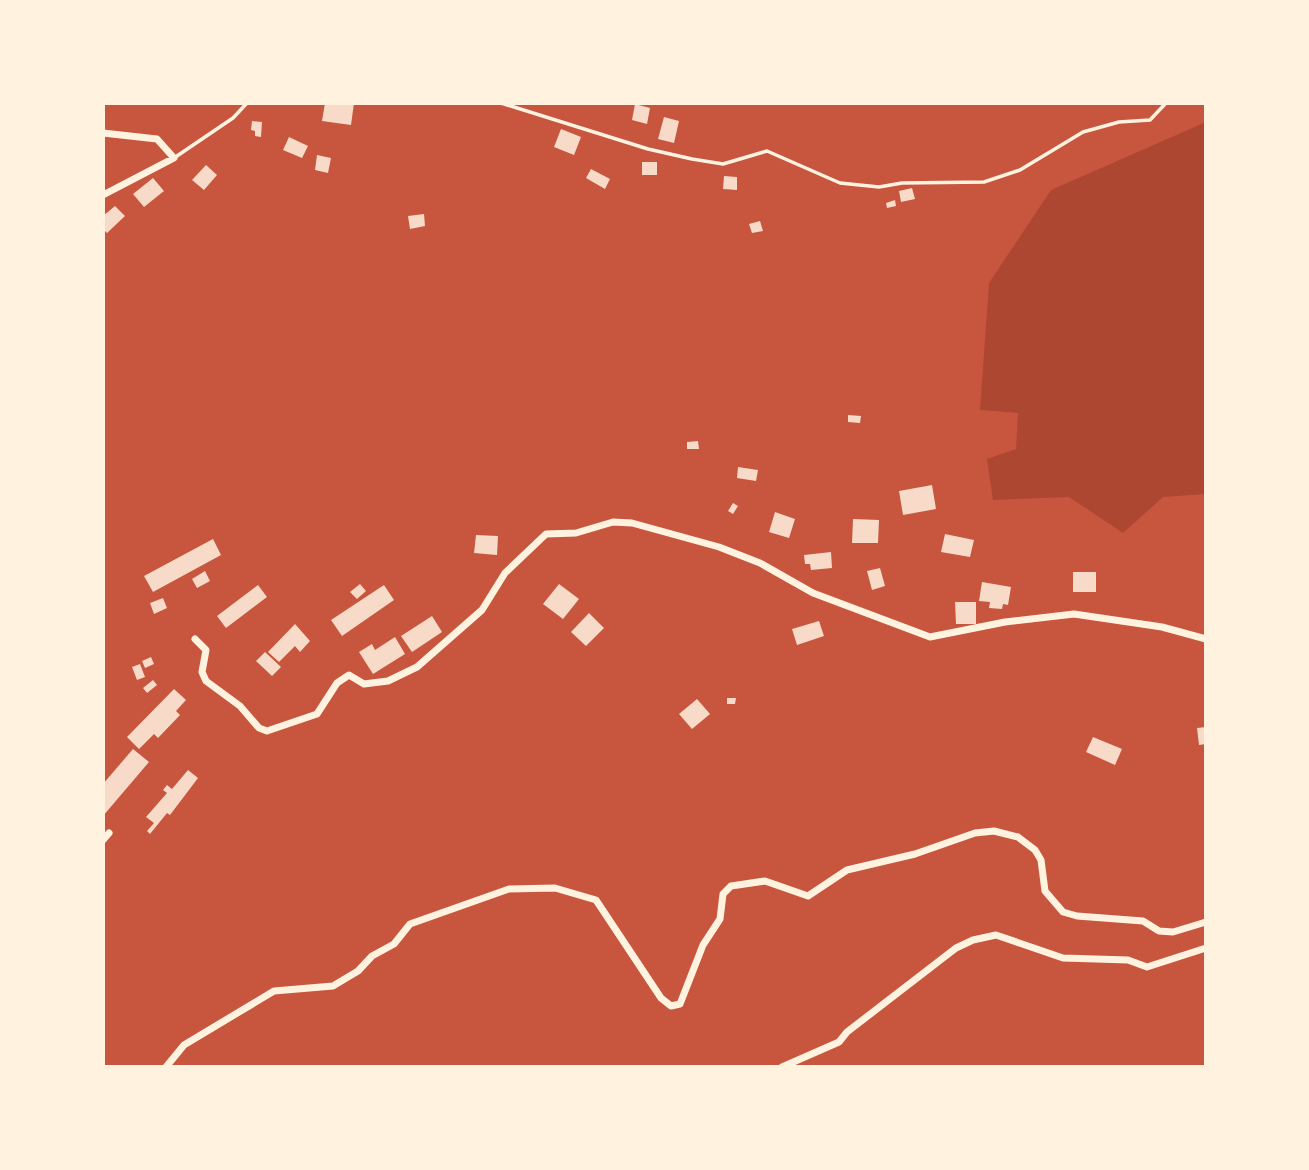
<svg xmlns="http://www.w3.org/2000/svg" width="1309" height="1170" font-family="Lato,sans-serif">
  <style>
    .green { fill: #ae4732 }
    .building { fill: #f7dbc8 }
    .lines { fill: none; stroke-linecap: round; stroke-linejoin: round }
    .service { stroke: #fff3e0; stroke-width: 3.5 }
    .minor { stroke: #fff3e0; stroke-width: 7 }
  </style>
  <rect width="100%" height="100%" fill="#c8553d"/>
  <!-- green -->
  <path class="green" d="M1206 122V494L1163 497 1123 533 1069 497 993 500 987 459 1016 449 1018 413 980 410 989 283 1051 190Z"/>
  <!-- building -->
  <path class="building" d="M325 103H354L351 125 322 121Z
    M635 104 650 108 647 124 632 120Z
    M664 117 679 121 674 143 658 139Z
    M252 121 262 122 261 137 255 136V131L251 130Z
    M561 129 581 137 574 155 554 147Z
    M289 137 308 146 302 158 283 150Z
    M317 155 331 158 328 173 315 170Z
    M642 162H657V175H642Z
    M206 165 217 175 204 190 192 180Z
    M591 169 610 179 605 189 586 178Z
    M724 176 737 177V190L723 189Z
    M153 178 164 191 144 207 133 194Z
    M912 188 915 199 901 202 899 191Z
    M895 200 896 206 887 208 886 203Z
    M115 206 125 216 107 233 103 229V216Z
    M424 214 425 226 410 229 408 216Z
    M760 221 763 231 752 233 749 224Z
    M848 415 861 416 860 423 848 422Z
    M698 441 699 449H687V442Z
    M738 467 758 470 756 481 737 478Z
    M932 485 936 509 903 515 899 491Z
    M733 503 738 506 733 514 728 511Z
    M775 512 795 519 789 538 769 532Z
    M853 519 879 520 878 543H852Z
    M945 534 974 540 970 557 941 552Z
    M476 535 498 536 497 555 474 553Z
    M213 539 221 555 153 592 144 576Z
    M831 552 832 568 811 570 810 564H805L804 555Z
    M880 568 885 586 872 590 867 571Z
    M205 571 210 581 197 588 192 579Z
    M1073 572H1096V592H1073Z
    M982 582 1011 587 1008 605 1003 604 1002 609 989 608 990 602 979 601Z
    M360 584 366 591 357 599 350 592Z
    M559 584 579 599 563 619 543 604Z
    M258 585 267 597 226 628 217 616Z
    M384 585 394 600 342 636 331 620Z
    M163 598 167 608 154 614 150 603Z
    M955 602H976V624H956Z
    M589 613 604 628 586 646 571 632Z
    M432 616 442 632 412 652 401 636Z
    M819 621 824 636 797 645 792 629Z
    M295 624 310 641 300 652 295 646 279 662 268 652Z
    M395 637 405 654 373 674 359 652 372 644 375 650Z
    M265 652 281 667 272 676 256 661Z
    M151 657 154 664 145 668 142 661Z
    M140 664 145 677 137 680 132 667Z
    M153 680 157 685 147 693 143 688Z
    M174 689 186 700 176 711 180 715 158 738 154 734 139 749 127 737Z
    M727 698H736L735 704H727Z
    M697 699 710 714 692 729 679 714Z
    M1206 727V744L1199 745 1197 728Z
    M1093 737 1122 749 1115 765 1086 752Z
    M133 749 149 762 103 816V784Z
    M188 770 198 778 170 815 167 813 150 834 147 831 154 823 146 817 167 793 163 790 167 785 172 789Z"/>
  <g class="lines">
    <!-- service -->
    <path class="service" d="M501 103 648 149 692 159 723 164 767 151 840 183 879 187 902 183 984 182 1020 170 1083 132 1119 122 1150 120 1166 103
      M174 158 233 118 247 103"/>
    <!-- minor -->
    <path class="minor" d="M103 133 157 139 174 158 103 195
      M195 639 206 650 202 672 206 681 240 706 259 728 267 731 317 714 337 683 349 675 364 684 388 681 417 667 482 610 505 573 546 534 576 533 613 522 632 523 719 547 760 563 813 593 930 637 1005 622 1074 614 1162 627 1206 639
      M103 840 109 833
      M166 1067 184 1045 274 991 333 986 358 971 372 956 394 944 410 924 509 889 555 888 596 900 661 998 671 1006 680 1004 703 945 720 919 723 894 731 886 765 881 808 896 847 870 915 854 975 833 994 831 1018 837 1035 850 1041 860 1045 891 1063 912 1077 916 1143 921 1159 931 1173 932 1206 922
      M782 1067 839 1042 847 1032 956 948 973 940 996 935 1063 958 1128 960 1147 967 1206 948"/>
  </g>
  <!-- border -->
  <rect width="1309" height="1170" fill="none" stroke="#fff3e0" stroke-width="210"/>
</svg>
